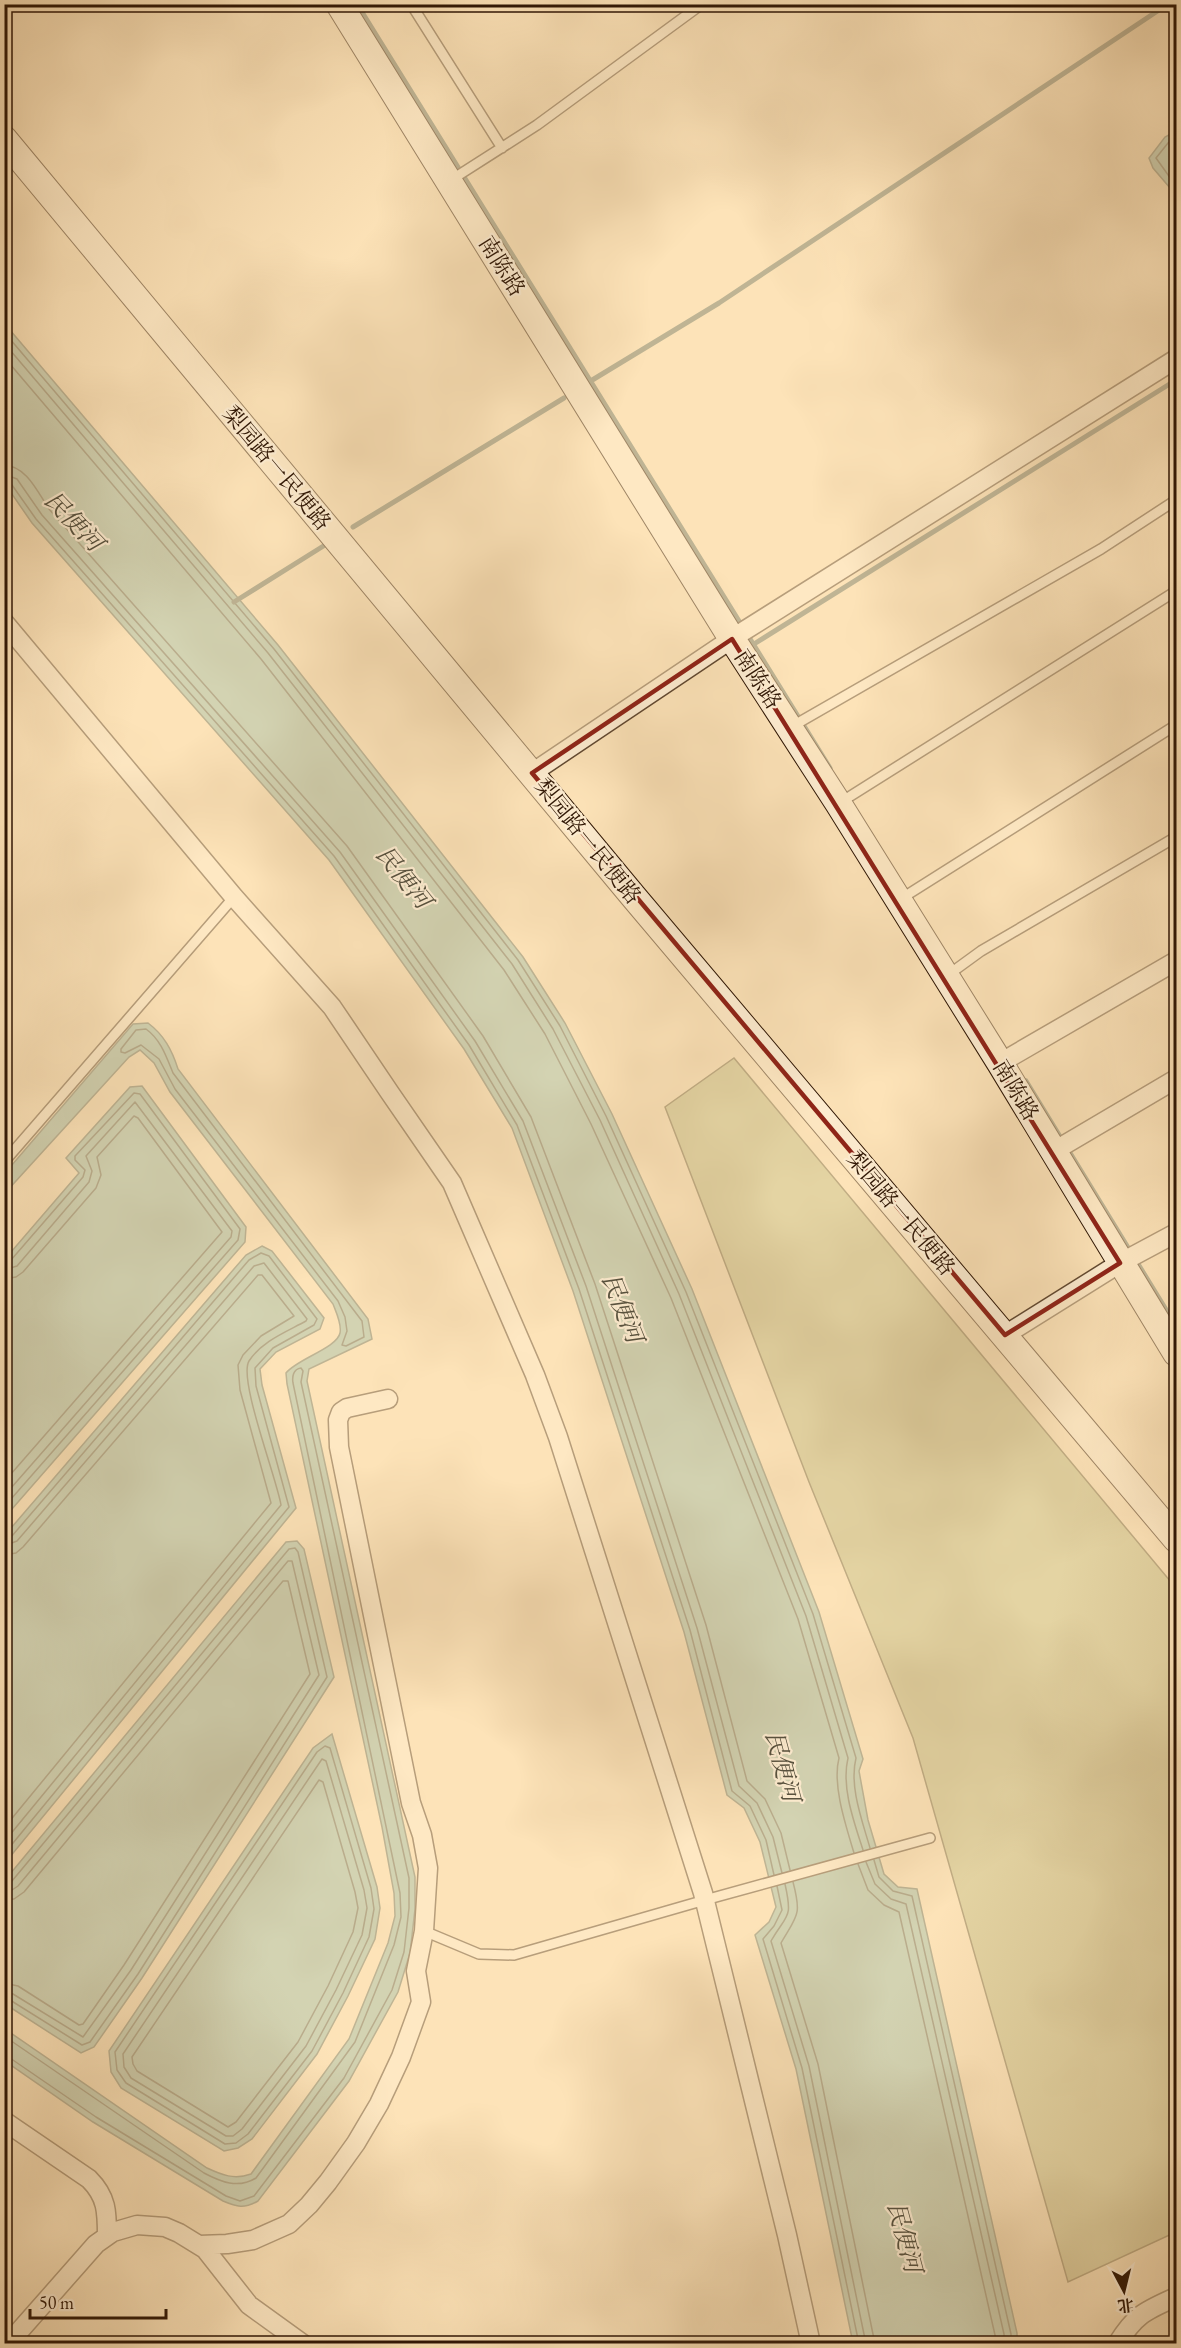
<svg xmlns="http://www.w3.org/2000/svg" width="1181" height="2348" font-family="'EB Garamond','Noto Serif SC',serif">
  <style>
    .green { fill: #c5c28a; stroke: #7a6c47; stroke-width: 1.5 }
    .water { fill: #a0beab; stroke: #737b68; stroke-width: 1.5 }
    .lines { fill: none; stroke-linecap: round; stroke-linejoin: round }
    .shore { stroke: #686a58; stroke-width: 1.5 }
    .stream { stroke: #737b68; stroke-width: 5 }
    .lane-casing { stroke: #624931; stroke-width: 12 }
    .street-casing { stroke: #624931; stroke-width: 21 }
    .secondary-casing { stroke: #2f1604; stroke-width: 28 }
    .lane { stroke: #feedd1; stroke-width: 9 }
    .street { stroke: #feedd1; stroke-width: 18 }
    .secondary { stroke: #feedd1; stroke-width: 26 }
    .marked { fill: none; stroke: #8f2418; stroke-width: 4.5; stroke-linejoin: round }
    .labels { text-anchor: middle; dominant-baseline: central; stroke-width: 4.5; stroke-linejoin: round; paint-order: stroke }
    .street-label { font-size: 22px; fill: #2f1604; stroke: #feedd1 }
    .water-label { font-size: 24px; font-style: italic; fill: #57513e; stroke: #feedd1 }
  </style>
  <rect width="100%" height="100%" fill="#fde3b8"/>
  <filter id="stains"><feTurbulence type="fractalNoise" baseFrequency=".00333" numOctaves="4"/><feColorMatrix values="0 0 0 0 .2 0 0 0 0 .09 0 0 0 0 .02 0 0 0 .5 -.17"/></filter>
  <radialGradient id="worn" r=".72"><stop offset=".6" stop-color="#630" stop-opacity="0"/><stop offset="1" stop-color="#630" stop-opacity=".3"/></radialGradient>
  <!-- green -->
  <path class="green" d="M734 1058 1176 1588V2232L1068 2282 913 1738 809 1482 665 1107Z"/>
  <!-- water -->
  <path class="water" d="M1176 131V195L1153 168 1149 158 1165 137Z
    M4 323 278 645 523 957 565 1023 612 1114 692 1289 819 1612 863 1759 859 1771 868 1820 884 1874 898 1887 917 1889 1017 2333V2343H853L796 2069 755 1935 769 1922 776 1907 760 1842 744 1808 727 1795 684 1632 573 1291 512 1128 464 1049 329 860 32 523 5 484Z
    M148 1023C164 1035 172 1050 178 1069L368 1319 372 1339 309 1369 307 1381 415 1877V1909L410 1953 398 1992 349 2081 258 2201C244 2209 237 2207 223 2201L93 2122 5 2061V2029L207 2168C222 2175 234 2180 251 2174L349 2039 388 1943 395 1916 394 1893 382 1827 287 1384 286 1373C297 1359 337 1348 340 1333 342 1324 336 1312 333 1304L170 1092 154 1063 140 1050 129 1057 5 1193V1173L133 1024Z
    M142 1086 246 1227 245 1242 5 1517V1259L79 1173 66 1158 130 1087Z
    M262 1246 272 1251 324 1318 320 1329 276 1352 260 1369 262 1385 296 1508 5 1863V1535L246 1255Z
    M297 1541 304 1549 334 1677 142 1978 94 2047 81 2053 5 2004V1880L286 1542Z
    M332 1734 377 1887 380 1908 375 1939 348 1996 317 2054 252 2139 238 2148 224 2151 121 2088 111 2072 109 2051 313 1748Z"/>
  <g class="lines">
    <!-- shore -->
    <path class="shore" d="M1176 138 1168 143 1156 158 1176 186
      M4 332 274 649 518 960 560 1026 606 1116 686 1292 813 1614 856 1758C849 1786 862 1820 870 1848
      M4 343 268 653 512 964 553 1029 600 1120 679 1294 806 1616 848 1758C841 1787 854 1822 863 1850
      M4 357 261 659 504 970 545 1034 591 1124 671 1298 798 1619 839 1758C832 1785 846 1826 854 1853
      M4 465C27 466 38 493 49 509L347 846 483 1036 531 1117 595 1284 706 1625 747 1781 765 1799 781 1833 790 1870
      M4 474 17 479 42 515 340 852 475 1041 523 1121 586 1286 697 1628 739 1786 757 1803 773 1837 782 1873
      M4 482 12 485 36 519 334 856 469 1045 517 1125 579 1289 690 1630 732 1791 750 1806 766 1840 774 1875
      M146 1029C161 1040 166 1056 173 1073L362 1321 364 1337 346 1346 342 1345 347 1331 345 1317 338 1301 175 1089 159 1059 141 1045 125 1053 121 1052V1049L136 1030Z
      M4 1263 11 1260 83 1177 85 1170 75 1160V1156L134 1093 140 1094 240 1229 238 1240 4 1507
      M4 1270 17 1266 89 1182 92 1171 86 1156 135 1102 232 1231 231 1237 4 1496
      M4 1279 16 1277 23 1272 96 1188 101 1175 97 1157 134 1116 138 1118 222 1232 4 1482
      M4 1538 12 1536 249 1260 261 1253 269 1256 317 1319 314 1325 273 1348 255 1368 256 1386 289 1507 4 1854
      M4 1546 17 1541 254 1266 264 1263 307 1319 306 1321C286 1332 262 1341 249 1361 238 1379 277 1479 281 1505L4 1842
      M4 1555 16 1553 23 1547 258 1275H262L294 1316 261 1336 243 1355 238 1365 240 1390 271 1503 4 1828
      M325 1746 330 1748 371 1888 374 1909 369 1937 343 1993 312 2051 248 2134 236 2143 225 2144 126 2083 117 2070 115 2052 317 1752Z
      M322 1759 326 1761 364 1890 367 1908 362 1935 336 1990 306 2046 242 2129 233 2136H226L131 2078 124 2067 123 2054Z
      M319 1780 323 1782 355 1892 358 1908 353 1932 328 1986 298 2042 236 2122 228 2127 137 2071 133 2064 132 2057Z
      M874 1860 879 1877 893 1891 912 1896 1011 2334V2344
      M866 1862 875 1884 891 1899 906 1904 1004 2334V2344
      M858 1864 868 1890 884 1905 899 1912 995 2335V2344
      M793 1882C802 1916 797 1915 781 1943L818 2064 875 2344
      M4 1884 12 1881 289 1549 295 1548 298 1552 327 1677 138 1974 90 2042 82 2045 10 2000H4
      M785 1884C793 1920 787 1913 771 1941L809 2066 866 2344
      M777 1886 782 1910 774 1926 763 1939 802 2068 859 2344
      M4 1891 12 1890 18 1886 288 1561H292L319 1675 131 1970 83 2037 13 1994 4 1992
      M4 1900 14 1899 24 1892 283 1581H288L310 1674 124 1965 83 2024 79 2025 18 1986 4 1983
      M4 2036 204 2173C221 2182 238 2189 256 2178L355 2042 394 1945 401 1917 400 1893 293 1383C292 1377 293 1369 301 1368L303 1371 301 1382 409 1878V1908L404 1952 392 1990 344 2078 254 2196 240 2201 226 2196 96 2117 10 2058 4 2056"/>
    <!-- stream -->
    <path class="stream" d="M357 4 830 768
      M589 382 719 303 1168 4
      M353 527 564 398
      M234 602 325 545
      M754 644 1176 380
      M1026 1081 1176 1326"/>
    <!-- lane casing -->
    <g class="lane-casing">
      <path id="lane" d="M411 4 502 148
        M451 180 537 125 702 4
        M791 727 1101 549 1176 500
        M841 802 1176 591
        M899 900 1176 725
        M948 975 981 951 1176 837
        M4 1162 234 897
        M424 1931 479 1954 514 1955 705 1900 930 1838"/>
    </g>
    <!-- street casing -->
    <g class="street-casing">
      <path id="street" d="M4 622 234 897 332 1007 390 1093 452 1183 535 1375 558 1437 703 1893 787 2235 811 2344
        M532 773 739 634 1176 359
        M1000 1063 1176 961
        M1054 1151 1176 1079
        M1005 1335 1120 1263 1176 1233
        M4 2121 89 2179C107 2197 107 2212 107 2236
        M199 2245 227 2244 253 2240 289 2224 309 2205 328 2182 356 2143 379 2104 401 2057 421 2002 416 1971 424 1931 428 1868 422 1835 411 1803 339 1447 338 1420 341 1412 347 1408 388 1399
        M8 2344 96 2244 113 2232 137 2225 165 2227 179 2233 205 2249 249 2305 303 2344
        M1117 2344C1136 2314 1145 2311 1176 2297"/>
    </g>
    <!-- secondary casing -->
    <g class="secondary-casing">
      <path id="secondary" d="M339 4 732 639 838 803 1000 1063 1176 1353
        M4 139 633 896 1176 1539"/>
    </g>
    <!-- lane -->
    <use href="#lane" class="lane"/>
    <!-- street -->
    <use href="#street" class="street"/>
    <!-- secondary -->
    <use href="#secondary" class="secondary"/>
  </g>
  <!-- marked area -->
  <path d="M0 0H1181V2348H0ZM732 639 1120 1263 1005 1335 532 773Z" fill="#fde3b8" fill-opacity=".55" fill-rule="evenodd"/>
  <path class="marked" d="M732 639 1120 1263 1005 1335 532 773Z"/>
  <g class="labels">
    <!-- street labels -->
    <g class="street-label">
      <text transform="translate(502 266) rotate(58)">南陈路</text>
      <text transform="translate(277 468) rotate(50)">梨园路一民便路</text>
      <text transform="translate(758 679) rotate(57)">南陈路</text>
      <text transform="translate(588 841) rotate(51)">梨园路一民便路</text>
      <text transform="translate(1016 1090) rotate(59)">南陈路</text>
      <text transform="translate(901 1213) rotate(50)">梨园路一民便路</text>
    </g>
    <!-- water labels -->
    <g class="water-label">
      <text transform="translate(74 521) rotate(46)">民便河</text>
      <text transform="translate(404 877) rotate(51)">民便河</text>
      <text transform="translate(623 1308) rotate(68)">民便河</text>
      <text transform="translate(783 1766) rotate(75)">民便河</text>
      <text transform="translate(905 2237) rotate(75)">民便河</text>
    </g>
  </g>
  <!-- margin -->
  <rect width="1181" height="2348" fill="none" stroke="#fde3b8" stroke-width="24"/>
  <rect x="6" y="6" width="1169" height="2336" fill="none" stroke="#2f1604" stroke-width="3"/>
  <rect x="12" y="12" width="1157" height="2324" fill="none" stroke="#2f1604" stroke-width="1.5"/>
  <!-- north arrow -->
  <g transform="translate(1124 2291) rotate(173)" stroke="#feedd1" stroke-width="4.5" paint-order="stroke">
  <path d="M0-4.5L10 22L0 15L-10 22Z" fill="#2f1604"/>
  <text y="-9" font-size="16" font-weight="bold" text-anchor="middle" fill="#2f1604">北</text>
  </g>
  <!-- scale -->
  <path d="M30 2309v9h136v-9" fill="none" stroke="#2f1604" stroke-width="3"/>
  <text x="39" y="2309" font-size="18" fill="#2f1604" stroke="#feedd1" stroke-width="4.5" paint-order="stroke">50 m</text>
  <rect width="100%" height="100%" filter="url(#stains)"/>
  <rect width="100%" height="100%" fill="url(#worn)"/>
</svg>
